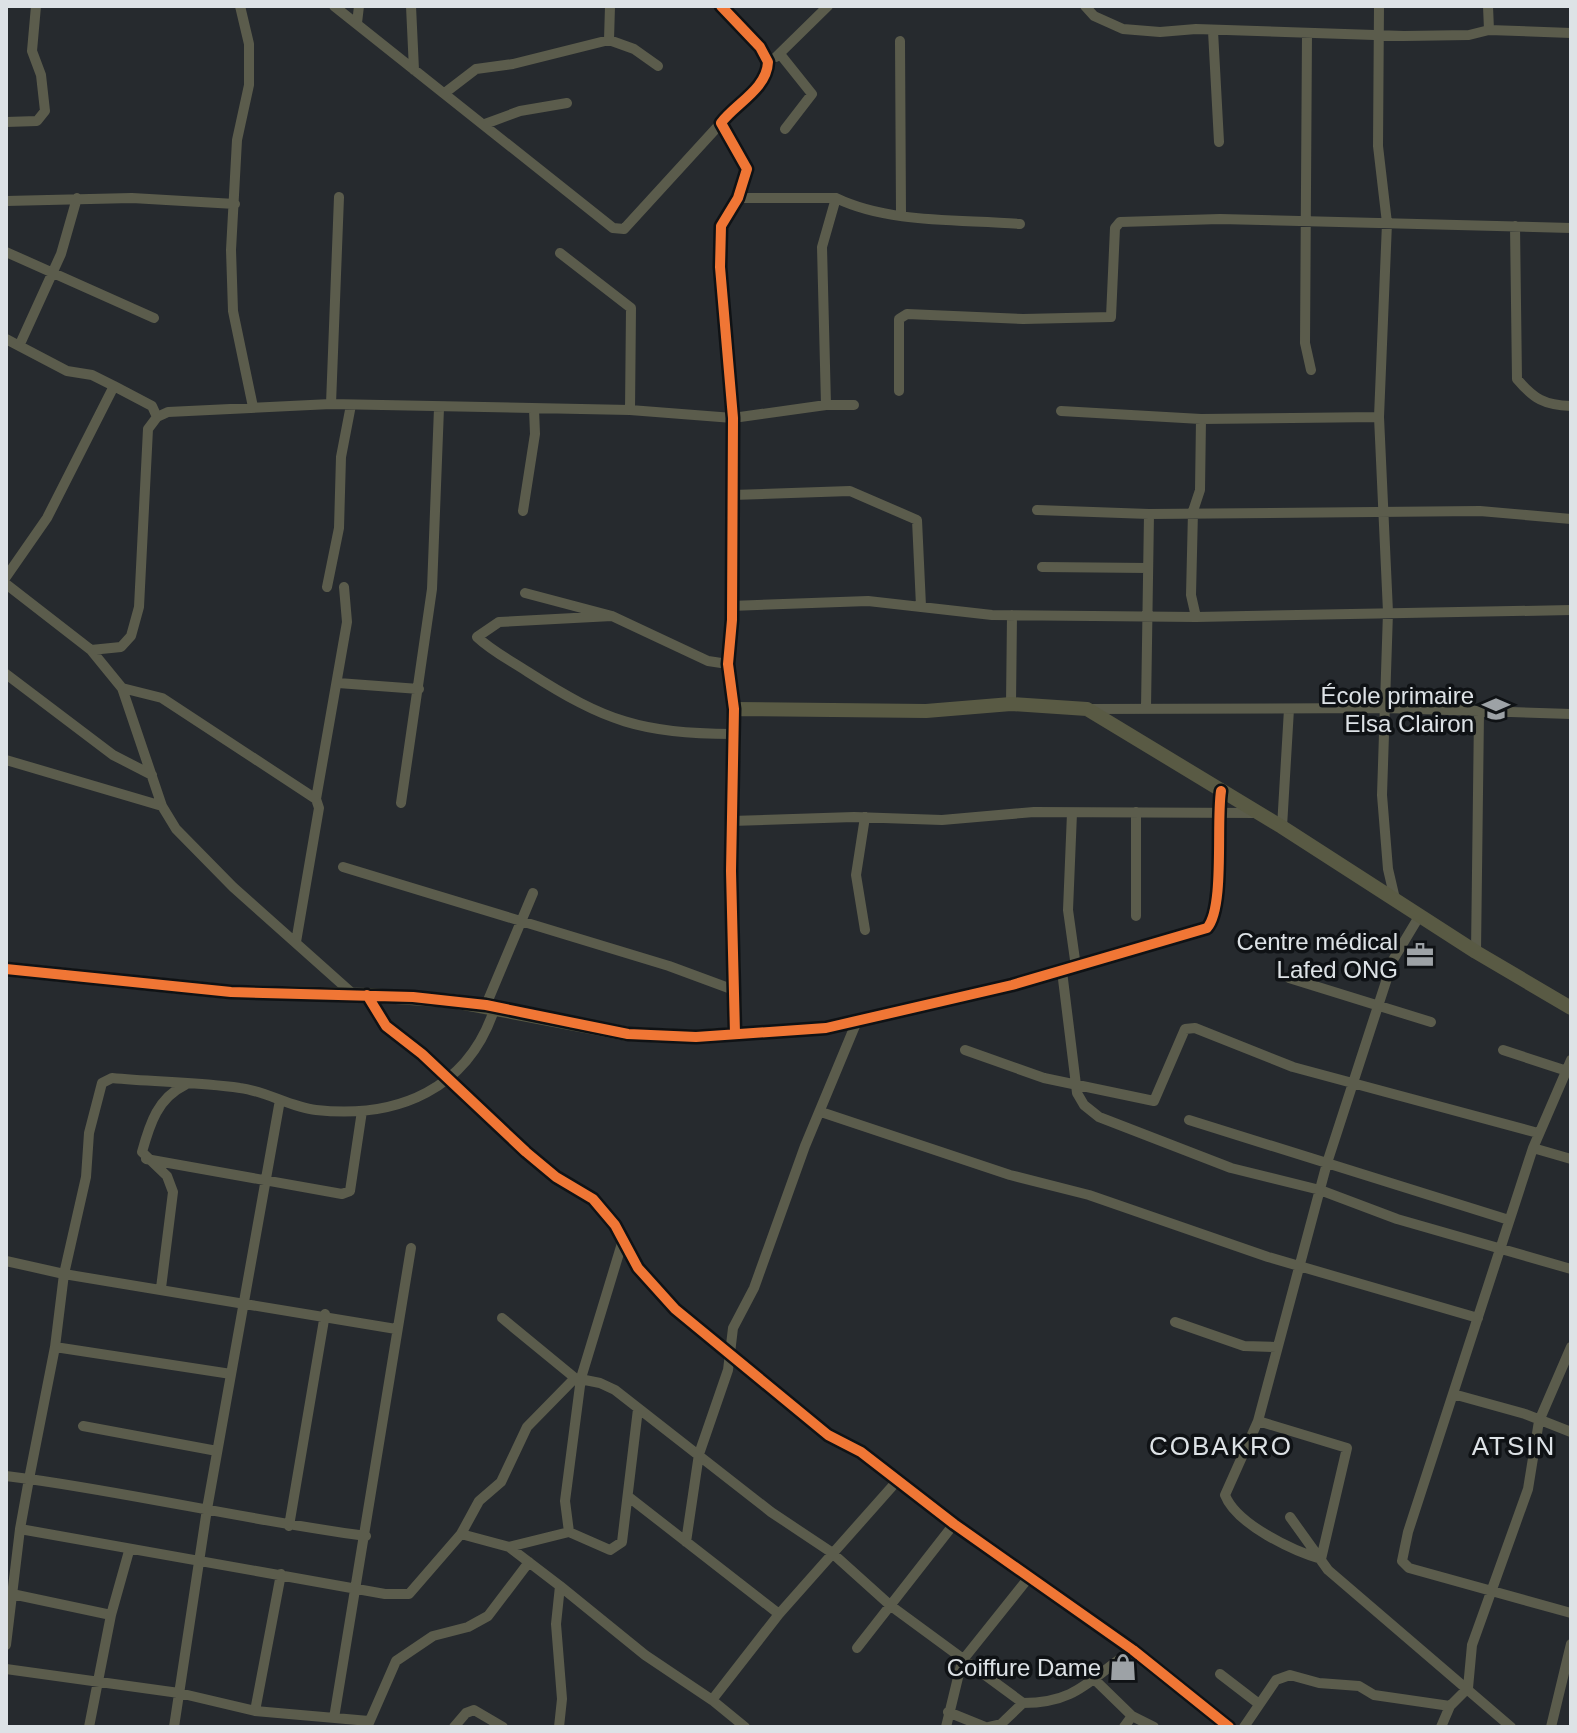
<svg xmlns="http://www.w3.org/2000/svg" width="1577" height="1733" font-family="Helvetica,sans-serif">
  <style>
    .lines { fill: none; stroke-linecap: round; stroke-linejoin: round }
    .street { stroke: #5b5c4c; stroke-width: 10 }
    .secondary { stroke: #595a44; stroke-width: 14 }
    .cycleway-casing { stroke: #0f1215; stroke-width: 15 }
    .cycleway { stroke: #f07635; stroke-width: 10 }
    .labels { text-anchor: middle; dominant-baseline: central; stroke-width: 7; stroke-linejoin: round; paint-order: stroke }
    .poi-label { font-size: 24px; fill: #dde2e6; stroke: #0f1215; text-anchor: end }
    .neighbourhood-label { font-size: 26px; letter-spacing: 2px; fill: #dde2e6; stroke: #0f1215 }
  </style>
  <rect width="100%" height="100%" fill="#262a2e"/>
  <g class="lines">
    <!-- street -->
    <path class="street" d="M240 6 249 44V85L237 140 231 250 233 311 253 407
      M334 6 613 228 624 229 721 123
      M411 6 414 70
      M610 6 609 40 634 49 658 66
      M721 6 760 47 768 62C767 89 735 104 721 123L747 169 738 198 721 226 720 267 733 418 732 620 728 664 734 709
      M1085 6 1094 16 1123 29 1160 32 1196 29 1404 36 1469 35 1489 30
      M1379 6 1378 146 1387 223 1379 417 1388 612 1382 795 1388 869 1395 899
      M1488 6 1489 30 1571 33
      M357 23 359 6
      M1213 31 1219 142
      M1307 33 1305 343 1311 370
      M900 41 901 214
      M780 54 812 94 785 129
      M776 57 828 6
      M446 92 476 69 513 64 609 40
      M6 122 37 121 45 111 41 75 32 51 36 6
      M485 124 520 111 567 103
      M738 198H836L822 247 826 405
      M836 198C890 224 960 219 1020 224
      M6 201 132 198 235 204
      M1515 226 1517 379C1534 399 1544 405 1571 406
      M6 252 154 318
      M560 253 631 308 630 410
      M6 339 67 371 92 375 114 386
      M20 344 61 254 77 198
      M899 391V319L907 314 1023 319 1111 317 1115 228 1120 222 1220 219 1571 228
      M331 404 339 197
      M1061 411 1201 419 1379 417
      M732 495 850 491 917 520 921 606
      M1037 510 1149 514 1480 511 1571 519
      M523 511 535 434 534 409
      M1042 567 1148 568
      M6 577 47 518 114 386 152 406 157 417
      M6 584 91 650 122 688 162 806 176 829 233 887 353 994
      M327 587 339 528 341 457 351 405
      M525 593 612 616 708 661 728 664
      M730 606 868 601 992 615 1196 617 1571 610
      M612 616 499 622 477 637C493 652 510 660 528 672 606 722 640 733 733 734
      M1196 617 1191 595 1193 511 1200 490 1201 419
      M91 650 121 647 131 636 139 607 148 429 157 417 168 412 331 404 630 410 733 418 826 405H854
      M6 674 113 755 152 775
      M338 683 419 689
      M122 688 162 698 316 799 319 808 296 942
      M1011 704 1012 615
      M1146 708 1149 514
      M1089 709 1386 708 1571 714
      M6 760 162 806
      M316 799 347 622 344 587
      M401 803 432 589 439 408
      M1072 813 1068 910 1076 967
      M731 821 854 817 942 820 1034 812 1256 813
      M1282 827 1289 709
      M343 867 669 966 734 990
      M1136 916V812
      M865 930 856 875 865 817
      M1476 952 1479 713
      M1062 971 1077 1093 1084 1105 1099 1117 1231 1168 1320 1190 1397 1219 1571 1269
      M1289 978 1431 1022
      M367 995 386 1026 422 1054 526 1152 556 1177 593 1199 615 1225 638 1268 675 1309 828 1435 861 1452 954 1524 1133 1650 1229 1727
      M486 1005 533 893
      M735 1034 826 1028 916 1008 1012 985 1207 928C1225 908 1216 823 1221 791
      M965 1050 1044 1078 1154 1101 1185 1029 1195 1028 1293 1067 1538 1133
      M1503 1050 1567 1071
      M1571 1060 1533 1148 1408 1532 1402 1561 1409 1568 1571 1613
      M821 1112 1010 1175 1089 1195 1268 1257 1478 1318
      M1189 1120 1509 1220
      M1533 1148 1571 1159
      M146 1159 342 1194 350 1191 362 1111
      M6 1261 64 1274 396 1329
      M161 1288 173 1192 167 1176 142 1152C150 1123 158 1098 185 1085
      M502 1318 575 1378 600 1383 615 1390 771 1512 831 1552 891 1606 1023 1703
      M1175 1322 1244 1346 1276 1347
      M55 1347 231 1374
      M1453 1394 1525 1414 1571 1432
      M1258 1421 1347 1448 1321 1559
      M83 1426 217 1451
      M6 1476 29 1479 55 1347 64 1274 86 1177 89 1133 102 1083 112 1078C154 1082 198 1082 240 1088 266 1091 290 1107 316 1110 398 1119 469 1089 495 1007
      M630 1498 779 1614
      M1290 1517 1328 1570 1511 1727
      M289 1526 325 1314
      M569 1532 610 1550 622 1542 638 1409
      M461 1534 509 1547
      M366 1536C253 1521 142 1495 29 1479L20 1529 385 1594H409L461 1534 479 1501 501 1482 527 1427 575 1378
      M686 1542 699 1454 728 1370 733 1328 754 1288 805 1146 857 1021
      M1321 1559C1293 1551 1236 1524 1225 1495L1258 1421 1327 1163 1393 960 1420 915
      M560 1586 645 1655 712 1700
      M12 1594 111 1615
      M6 1645 20 1529
      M857 1648 954 1524
      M6 1669 179 1693 255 1711 369 1721
      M1220 1674 1259 1704
      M1094 1679 1132 1716
      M255 1711 281 1574
      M948 1712 985 1727
      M334 1718 411 1248
      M368 1725 396 1661 433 1636 468 1627 488 1616 529 1562
      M89 1727 111 1615 129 1551
      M174 1727 207 1509 280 1100
      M454 1727 466 1713 474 1710 503 1727
      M559 1727 562 1699 556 1624 560 1586 509 1547 569 1532 565 1501 581 1378 623 1240
      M745 1727 712 1700 779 1614 897 1481
      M946 1727 962 1661 1030 1576
      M988 1727 1001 1724 1023 1703C1078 1703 1090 1678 1133 1650
      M1124 1727 1132 1716 1154 1727
      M1244 1727 1276 1680 1290 1675 1319 1683 1359 1686 1374 1695 1450 1706
      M1441 1727 1450 1706 1468 1688 1472 1645 1528 1489 1539 1421 1571 1347
      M1551 1727 1571 1644"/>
    <!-- secondary -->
    <path class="secondary" d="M6 969 231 992 367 995 453 1001 628 1034 696 1037 735 1034 731 871 734 709 926 711 1011 704 1087 709 1282 827 1476 952 1571 1008"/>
    <!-- cycleway casing -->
    <g class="cycleway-casing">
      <path id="cycleway" d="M721 6 760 47 768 62C767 89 735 104 721 123L747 169 738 198 721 226 720 267 733 418 732 620 728 664 734 709 731 871 735 1034
        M6 969 231 992 413 997 486 1005 628 1034 696 1037 826 1028 1012 985 1207 928C1225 908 1216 823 1221 791
        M367 995 386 1026 422 1054 526 1152 556 1177 593 1199 615 1225 638 1268 675 1309 828 1435 861 1452 954 1524 1133 1650 1229 1727"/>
    </g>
    <!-- cycleway -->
    <use href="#cycleway" class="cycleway"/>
  </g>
  <!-- icons -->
  <defs>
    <g id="school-bare" transform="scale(2.16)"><path d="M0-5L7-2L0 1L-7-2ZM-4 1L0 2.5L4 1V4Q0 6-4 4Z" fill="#9da2a6" stroke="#0f1215" stroke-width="2.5" paint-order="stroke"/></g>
    <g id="office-bare" transform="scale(2.16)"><path d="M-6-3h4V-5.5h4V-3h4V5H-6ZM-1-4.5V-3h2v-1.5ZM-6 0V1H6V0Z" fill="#9da2a6" stroke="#0f1215" stroke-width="2.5" paint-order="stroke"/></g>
    <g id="shop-bare" transform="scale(2.16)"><path d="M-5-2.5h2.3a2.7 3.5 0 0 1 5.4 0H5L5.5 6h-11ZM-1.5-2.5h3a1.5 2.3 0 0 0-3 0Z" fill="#9da2a6" stroke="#0f1215" stroke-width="2.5" paint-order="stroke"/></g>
  </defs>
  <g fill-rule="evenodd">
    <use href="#school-bare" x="1496" y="709"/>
    <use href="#office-bare" x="1420" y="955"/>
    <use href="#shop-bare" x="1123" y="1667"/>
  </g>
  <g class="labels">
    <!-- poi labels -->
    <g class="poi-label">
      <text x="1474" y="695">École primaire<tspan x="1474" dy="28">Elsa Clairon</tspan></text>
      <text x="1398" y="941">Centre médical<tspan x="1398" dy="28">Lafed ONG</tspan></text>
      <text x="1101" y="1667">Coiffure Dame</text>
    </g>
    <!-- neighbourhood labels -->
    <g class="neighbourhood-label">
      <text x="1221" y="1446">COBAKRO</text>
      <text x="1514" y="1446">ATSIN</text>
    </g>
  </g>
  <!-- border -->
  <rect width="1577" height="1733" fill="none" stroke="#dde2e6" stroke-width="16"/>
</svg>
